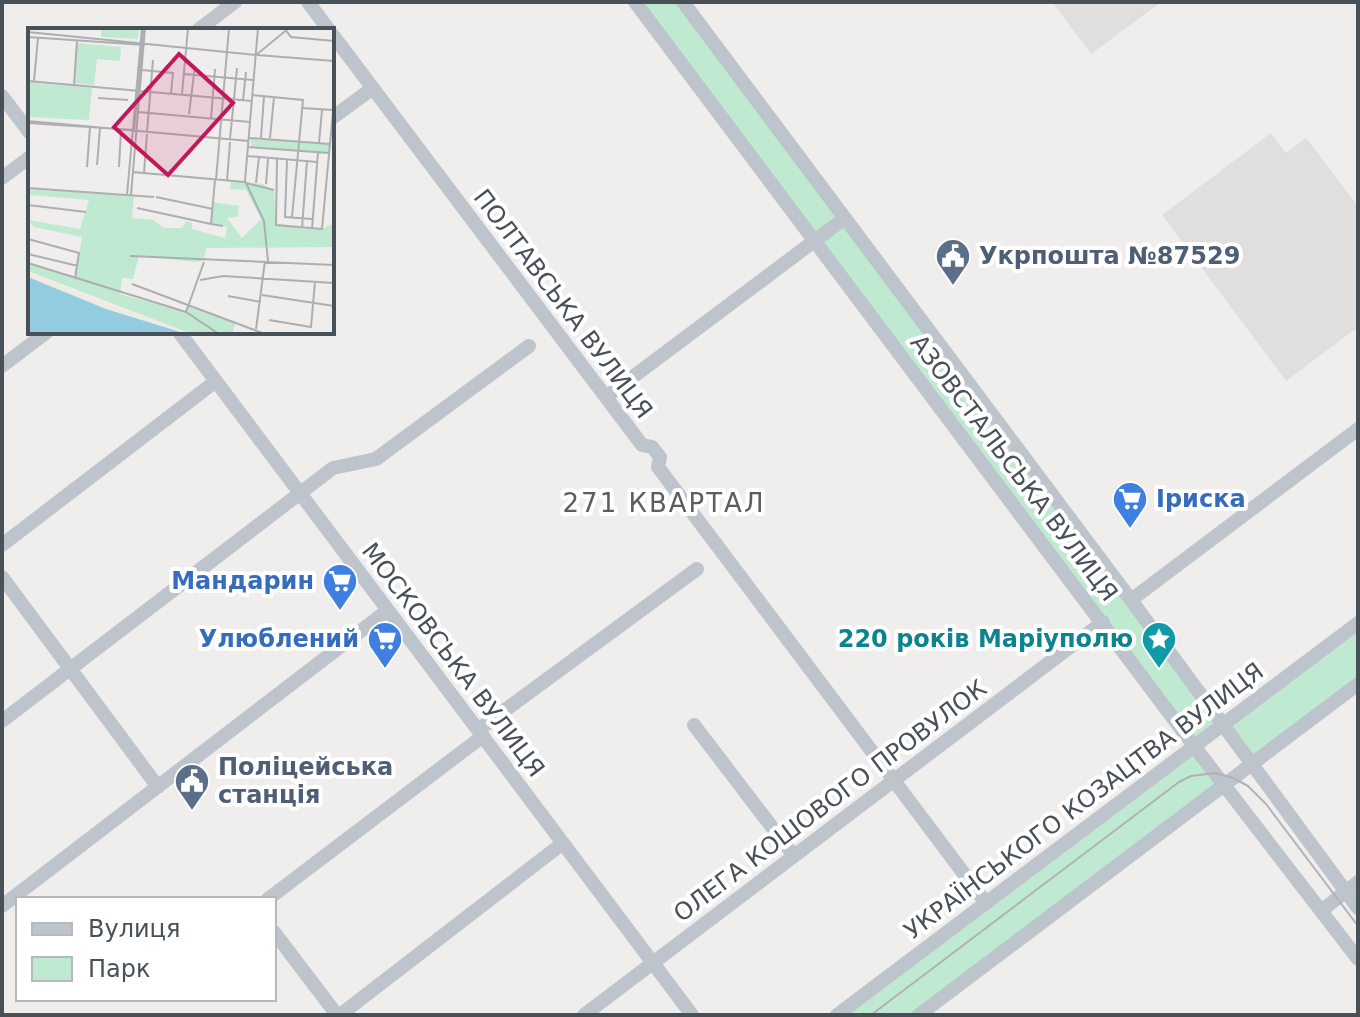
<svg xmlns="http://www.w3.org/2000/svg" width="1360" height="1017" font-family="'DejaVu Sans',sans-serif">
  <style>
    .education { fill: #e1dfde }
    .green { fill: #c0e9d2 }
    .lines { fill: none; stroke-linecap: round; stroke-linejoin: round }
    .minor { stroke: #bdc4cb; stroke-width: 14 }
    .tram { stroke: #b0b2b7; stroke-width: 2 }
    .labels { text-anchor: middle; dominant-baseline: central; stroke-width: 8; stroke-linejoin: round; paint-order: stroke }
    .service-label { font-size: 24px; font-weight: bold; fill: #4e5e75; stroke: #fff; text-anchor: start }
    .street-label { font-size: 24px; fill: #485058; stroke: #fff }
    .shop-label { font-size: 24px; font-weight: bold; fill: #366cbe; stroke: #fff; text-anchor: end }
    .culture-label { font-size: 24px; font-weight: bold; fill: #0d838f; stroke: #fff; text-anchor: end }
    .neighbourhood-label { font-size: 26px; letter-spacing: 2px; fill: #5b5d61; stroke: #fff }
    .inset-road { fill: none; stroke: #adaeb1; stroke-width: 2 }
    .view { fill: #c2185b; fill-opacity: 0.15; stroke: #c2185b; stroke-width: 4 }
    .inset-edge { fill: none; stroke: #485058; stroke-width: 4 }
  </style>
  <rect width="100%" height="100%" fill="#f0eded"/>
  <!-- education -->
  <path class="education" d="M1052 2H1161L1091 54Z
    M1271 133 1286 153 1306 138 1358 206V327L1286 381 1162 215Z"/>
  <!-- green -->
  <path class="green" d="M640 2H677L1218 723 1195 741Z
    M1358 629V678L1253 758 1231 725Z
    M1194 753 1219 783 911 1015H845Z"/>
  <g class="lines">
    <!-- minor -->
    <path class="minor" d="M308 2 329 30
      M635 2 1194 746 1358 959
      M683 2 1131 600 1358 908
      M198 30 235 2
      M332 34 642 445 652 447 660 457 658 467 986 903
      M2 96 30 133
      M332 118 373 88
      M2 178 30 157
      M179 332 692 1015
      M2 366 47 332
      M606 397 845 218
      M2 545 216 381
      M2 577 158 787
      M1131 600 1358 429
      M2 721 333 468 376 459 529 346
      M694 725 794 856
      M478 730 697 569
      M268 899 483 736
      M2 906 388 610
      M1321 911 1358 882
      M274 932 337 1015
      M340 1015 563 843
      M584 1015 1103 622
      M837 1015 1358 623
      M919 1015 1358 684"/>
    <!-- tram -->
    <path class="tram" d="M871 1015 1179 782 1191 776 1215 773 1233 778 1248 786 1266 804 1358 926"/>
  </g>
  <!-- icons -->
  <defs>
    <g id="civic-pin" transform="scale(1.8)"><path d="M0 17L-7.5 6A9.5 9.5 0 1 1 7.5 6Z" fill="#5c6f8a" stroke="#fff"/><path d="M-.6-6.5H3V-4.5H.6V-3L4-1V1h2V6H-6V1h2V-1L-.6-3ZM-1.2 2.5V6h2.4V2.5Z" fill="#fff"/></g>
    <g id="supermarket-pin" transform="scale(1.8)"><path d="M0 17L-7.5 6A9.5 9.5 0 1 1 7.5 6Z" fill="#3f7fe0" stroke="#fff"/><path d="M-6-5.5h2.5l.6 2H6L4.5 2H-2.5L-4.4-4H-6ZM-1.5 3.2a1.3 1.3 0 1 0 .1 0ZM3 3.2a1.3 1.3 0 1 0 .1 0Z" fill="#fff"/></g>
    <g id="sight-pin" transform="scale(1.8)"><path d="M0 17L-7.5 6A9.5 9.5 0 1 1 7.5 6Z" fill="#0f9aa8" stroke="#fff"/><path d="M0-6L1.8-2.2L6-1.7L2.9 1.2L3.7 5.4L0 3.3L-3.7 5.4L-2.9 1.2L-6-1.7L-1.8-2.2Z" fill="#fff"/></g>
  </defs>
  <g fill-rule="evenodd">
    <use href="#civic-pin" x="953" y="256"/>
    <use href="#supermarket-pin" x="1130" y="499"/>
    <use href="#supermarket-pin" x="340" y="581"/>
    <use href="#supermarket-pin" x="385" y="639"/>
    <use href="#sight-pin" x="1159" y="639"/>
    <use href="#civic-pin" x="192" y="781"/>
  </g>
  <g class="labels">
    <!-- service labels -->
    <g class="service-label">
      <text x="979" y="256">Укрпошта №87529</text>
      <text x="218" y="767">Поліцейська<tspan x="218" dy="28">станція</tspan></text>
    </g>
    <!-- street labels -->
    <g class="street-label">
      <text transform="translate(563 304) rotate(53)">ПОЛТАВСЬКА ВУЛИЦЯ</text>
      <text transform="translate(1014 468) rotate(53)">АЗОВСТАЛЬСЬКА ВУЛИЦЯ</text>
      <text transform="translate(453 660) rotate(53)">МОСКОВСЬКА ВУЛИЦЯ</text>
      <text transform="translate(830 801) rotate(-37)">ОЛЕГА КОШОВОГО ПРОВУЛОК</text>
      <text transform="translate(1084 801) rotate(-37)">УКРАЇНСЬКОГО КОЗАЦТВА ВУЛИЦЯ</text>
    </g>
    <!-- shop labels -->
    <g class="shop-label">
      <text x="1156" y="499" text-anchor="start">Іриска</text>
      <text x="314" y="581">Мандарин</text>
      <text x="359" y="639">Улюблений</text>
    </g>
    <!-- culture labels -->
    <g class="culture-label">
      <text x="1133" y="639">220 років Маріуполю</text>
    </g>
    <!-- neighbourhood labels -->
    <g class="neighbourhood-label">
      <text x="664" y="503">271 КВАРТАЛ</text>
    </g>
  </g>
  <!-- overview -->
  <g transform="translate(28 28)">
    <rect width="306" height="306" fill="#f0eded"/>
    <path d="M73 0H111L110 11 73 9ZM49 15 93 19 92 33 69 31 66 57 46 55ZM0 54 64 60 61 92 0 89ZM223 111 302 116 301 125 223 118ZM203 153 235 156 246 163 248 196 294 201 306 195V219L178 220 176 233 167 234 111 228 105 251 94 250 92 266 157 284 161 278 208 294 204 306H164L0 243V235L47 250 54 209 6 199 0 192 52 201 61 172 1 167 0 161 106 168 104 190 125 192 136 200H154L158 193 164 195V201L197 210 199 199 184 197 185 174 211 178 210 189 199 190 214 210 233 191 218 162 202 161Z" fill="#c0e9d2"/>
    <path d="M0 243 58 269 164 306 78 281 0 249Z" fill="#efebe0"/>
    <path d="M0 249 78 281 159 306H0Z" fill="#93cce0"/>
    <path class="inset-road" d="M230 0 217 153 236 193 240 233M256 0 263 9 306 13M0 4 228 27 261 0M0 9 117 17M229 27 306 33M114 42 145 45 143 65M156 46 225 52M0 53 224 73M6 53 10 10M46 57 49 13M154 66 160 0M224 67 275 72 264 189M70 70 100 72M215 72 218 44M274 80 305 82M110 84 222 94M161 86 167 38M183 91 187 41M0 93 221 113M0 95 106 102 116 0M119 104 125 32M221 110 302 116M233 110 236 68M242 110 246 69M202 111 209 40M291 115 294 82M220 119 301 125M220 128 289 134M249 131 248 197 294 201 306 73M259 132 257 189 284 191M69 137 72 100M59 139 62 99M91 139 93 102M104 144 217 154M116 145 119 106M187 152 183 196 195 198M188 152 201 0M199 153 202 114M218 155 246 162M228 155 231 129M238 156 240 131M0 160 126 169M99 167 114 0M103 167 117 0M128 169 185 181M0 177 58 184M109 180 183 196M274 200 279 133M284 201 290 124M0 211 51 225 47 250M0 226 50 238M102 228 306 237M0 235 158 284M172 252 195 248 306 255M104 256 237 306M234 267 306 278M200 268 233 274M158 284 176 234M158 284 191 306M241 292 283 299 287 254M228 301 237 233"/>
    <path class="view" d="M151 26 205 75 140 147 86 99Z"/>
    <rect width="306" height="306" class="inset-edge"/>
  </g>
  <!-- border -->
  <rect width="1360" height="1017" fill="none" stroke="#485058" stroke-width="8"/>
  <!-- legend -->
  <rect x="16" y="897" width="260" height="104" fill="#ffffff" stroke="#b6b9bc" stroke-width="2"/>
  <rect x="32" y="923" width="40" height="12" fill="#bdc4cb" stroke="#b6b9bc" stroke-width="2"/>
  <text x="88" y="937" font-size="24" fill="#485058">Вулиця</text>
  <rect x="32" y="957" width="40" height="24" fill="#c0e9d2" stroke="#b6b9bc" stroke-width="2"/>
  <text x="88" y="977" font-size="24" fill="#485058">Парк</text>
</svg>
